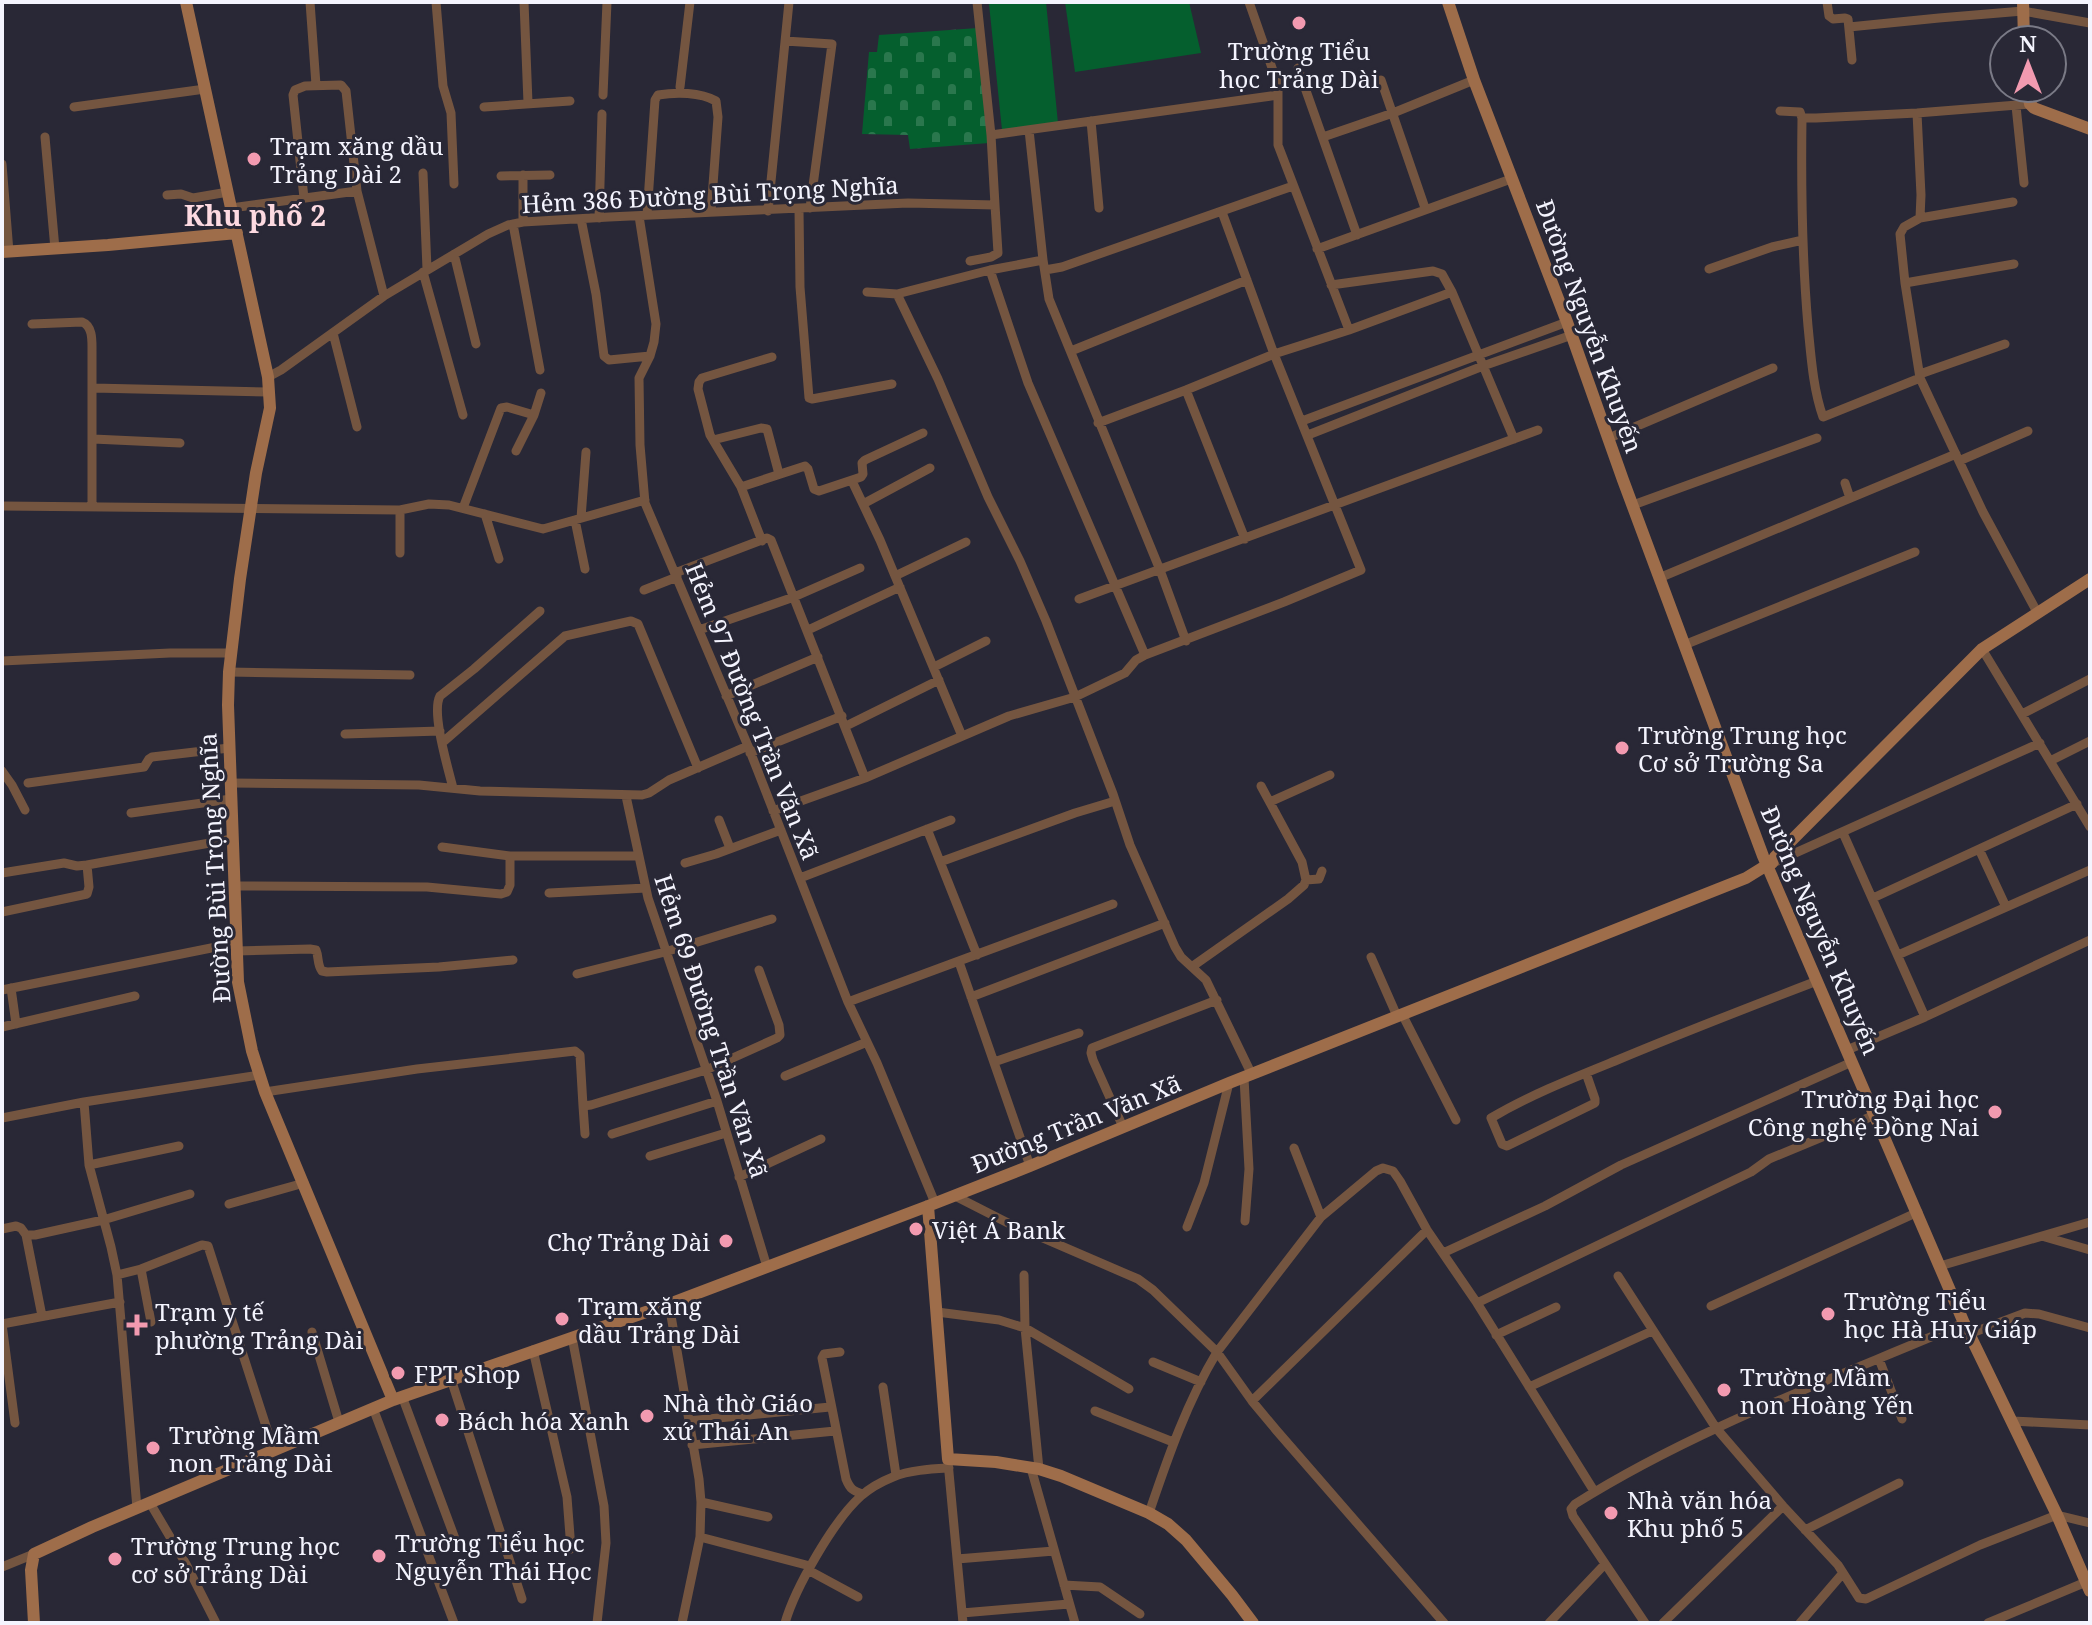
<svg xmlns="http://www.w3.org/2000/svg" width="2092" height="1625" font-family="'Noto Serif',serif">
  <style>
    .cemetery { fill: url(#cemetery-stones) }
    .pitch { fill: #055f2e }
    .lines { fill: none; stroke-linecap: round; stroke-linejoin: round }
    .street { stroke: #745540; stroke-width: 9 }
    .secondary { stroke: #9e6d4a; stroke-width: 12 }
    .poi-dot { fill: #f29ab0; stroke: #292836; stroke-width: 3 }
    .labels { text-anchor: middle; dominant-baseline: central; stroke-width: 6; stroke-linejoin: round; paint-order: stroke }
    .poi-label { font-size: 24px; fill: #f4f4fe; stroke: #292836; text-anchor: start }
    .street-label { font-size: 24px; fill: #f4f4fe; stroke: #292836 }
    .quarter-label { font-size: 28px; font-weight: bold; fill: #fddae1; stroke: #292836 }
  </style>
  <defs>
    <pattern id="cemetery-stones" width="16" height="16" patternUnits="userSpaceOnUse" patternTransform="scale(2)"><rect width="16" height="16" fill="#055f2e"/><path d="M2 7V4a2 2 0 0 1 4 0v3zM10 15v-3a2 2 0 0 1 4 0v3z" fill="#2a774d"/></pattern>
  </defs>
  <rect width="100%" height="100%" fill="#292836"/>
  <!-- cemetery -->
  <path class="cemetery" d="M978 28 989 143 910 149 908 135 862 134 869 52H877L879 35Z"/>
  <!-- pitch -->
  <path class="pitch" d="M1002 2H1046L1058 123 1002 130 989 4Z
    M1065 2H1189L1201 53 1075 72Z"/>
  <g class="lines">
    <!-- street -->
    <path class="street" d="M310 2 316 85
      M436 2 443 86 451 113 454 184
      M524 2 528 103
      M1249 2 1278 85V145L1349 330
      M1827 2 1829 16 1833 19 1845 18 1848 19 1852 60
      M1849 27 1939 18 2023 11 2090 23
      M785 41 832 44 810 208
      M1298 68 1357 235
      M1381 80 1425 208
      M680 87 690 2
      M603 95 607 2
      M2016 106 2024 183
      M74 107 205 89
      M484 107 570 101
      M1780 111 1800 112 1802 118H1816L1917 113 2030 104
      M1917 113 1921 195 1920 218 1904 227 1900 234 1905 283 1920 378 1983 512 2037 612
      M1802 118C1801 188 1802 257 1808 326 1811 356 1813 389 1823 417L1920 378
      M1091 121 1099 208
      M1029 130 1043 260 1049 299 1160 570 1186 641
      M991 135 1278 95
      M45 137 55 249
      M1323 137 1393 113 1474 80
      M2 164 9 252
      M423 173 427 269
      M523 175V222
      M501 176 550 175
      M167 195 181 194 193 198 228 192
      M304 198 293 95 295 90 305 86 341 85 346 91 357 191 384 296
      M231 208 357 191
      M799 209 800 287 809 398 812 399 892 384
      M768 211 789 2
      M647 215 655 100 658 95C676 92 700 92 716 101L718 117 711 212
      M639 216 656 324 654 342 650 356 639 378 640 445 645 503 748 746 848 1002 877 1063 935 1203
      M599 218 602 114
      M1920 218 2013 202
      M581 219 596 294 604 356 609 360 650 356
      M513 224 540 370
      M1317 249 1511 179
      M454 254 476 344
      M970 261 991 257 998 253 995 205
      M1709 269 1772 247 1803 240
      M990 270 1028 383 1145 655
      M1045 270 1062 267 1293 186
      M423 272 463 415
      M1905 283 2014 264
      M1331 285 1433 271 1442 274 1452 292 1514 439
      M867 292 897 294 938 379 988 497 1020 561 1046 621 1113 794 1130 845 1175 947 1181 957 1206 980 1252 1075
      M897 294 990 270 1043 260
      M32 324 82 322C93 326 92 341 92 351V506
      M333 333 357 427
      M1071 351 1247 280
      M1920 374 2005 344
      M268 377 281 370 384 296 488 234 508 225 523 222 609 217 908 203 995 205 991 135 977 2
      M93 388 269 392
      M1186 390 1245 539
      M1302 421 1567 322
      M1098 423 1186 390 1274 354 1349 330 1452 292
      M1308 435 1483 366 1572 335
      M1609 438 1773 368
      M93 439 180 443
      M713 440 761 428 767 429 779 474
      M516 451 534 415 541 393
      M1959 461 2028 431
      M852 481 880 540 962 736
      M1845 483 1850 498
      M741 487 805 466 808 469 814 489 819 491 861 477 863 474 862 463 865 460 923 433
      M863 504 930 468
      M1633 505 1817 438
      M2 506 400 510 429 504 449 505 543 529 645 500
      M463 508 501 408 507 407 534 415
      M485 514 499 559
      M581 518 586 452
      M575 520 585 569
      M762 541 741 487 710 435 698 389 699 382 702 378 772 357
      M400 553V510
      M675 573 767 538 771 540 865 778
      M895 576 966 542
      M1659 578 1956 454
      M644 590 677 577
      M1079 599 1538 430
      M699 630 794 597 860 568
      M808 630 900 587
      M1684 645 1915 552
      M1982 649 2090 827
      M2 661 170 653H232
      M934 667 986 641
      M229 672 410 675
      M726 696 818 657
      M2022 714 2090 679
      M846 726 939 680
      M345 734 440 731
      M443 742 565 636 631 621 638 624 698 768
      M750 753 842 716
      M2050 761 2090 741
      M2 771 12 785 25 810
      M28 783 144 767 149 759 152 757 229 748
      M231 783 419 785 480 791 642 795 649 793 669 780 748 746
      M453 788C448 768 431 712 440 696L474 669 540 611
      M626 796 648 898 717 1101 767 1267
      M1270 802 1330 775
      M773 811 865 778 1009 716 1075 697 1125 673 1136 660 1145 655 1284 602 1361 570 1274 354 1222 212
      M131 813 231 799
      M719 820 730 848
      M927 829 977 955
      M1843 833 1925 1017
      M442 847 510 856
      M1979 849 2006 907
      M940 862 1075 813 1115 801
      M685 863 716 854 781 830
      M1773 863 2040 743
      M2 873 64 863 77 866 87 865
      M800 878 951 820
      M1306 880 1319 879 1322 871
      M234 886 427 887 501 894 507 892 510 885V856H639
      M549 893 646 888
      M1873 898 2077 804
      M2 912 87 894 89 887 87 865 232 839
      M236 951 310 949 316 950C319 957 317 965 322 971L327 972 439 967 513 960
      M1898 955 2090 870
      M1371 957 1397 1016
      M959 962 1030 1166
      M1193 966 1288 899 1304 885 1306 880 1302 862 1261 786
      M577 974 665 952 772 919
      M11 988 16 1024
      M2 990 236 943
      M971 997 1165 923
      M848 1002 1113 904
      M1402 1014 1456 1120
      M2 1027 135 996
      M1847 1050 1925 1017 2090 940
      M994 1062 1079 1033
      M1586 1073 1595 1099V1103L1507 1146 1502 1144 1491 1118C1530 1095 1573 1078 1615 1061 1682 1033 1749 1007 1817 981
      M785 1076 867 1042
      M1244 1078 1249 1169 1245 1221
      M265 1092 417 1069 575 1051 580 1055 583 1106 591 1105 706 1070 777 1038 780 1035 779 1025 759 970
      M84 1102 89 1165 111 1247 117 1275 137 1508
      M583 1106 585 1134
      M2 1118 84 1102 259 1075
      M1123 1127 1093 1060 1091 1053 1092 1048 1217 1000
      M612 1134 717 1101
      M1294 1148 1321 1217
      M650 1156 726 1133
      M89 1165 179 1146
      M739 1177 821 1139
      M955 1196 1008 1223 1138 1279 1153 1290 1217 1352 1252 1401 1277 1431 1444 1623
      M229 1204 304 1183
      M1187 1227 1204 1183 1229 1083
      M2 1229 16 1226 21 1228 26 1235H35L103 1220 190 1194
      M26 1235 42 1316
      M2045 1237 2090 1250
      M1443 1253 1545 1206 1621 1165 1852 1062
      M1940 1266 2090 1222
      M141 1269 151 1322
      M117 1275 141 1269 202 1245 208 1246 274 1451
      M1024 1275 1025 1328 1039 1469
      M1618 1276 1716 1428 1783 1506 1838 1565 1859 1598 1866 1599 1980 1545 2057 1515 2090 1523
      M1477 1303 1751 1172 1769 1159 1875 1115
      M669 1304 699 1479 701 1502 700 1537 682 1623
      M1711 1306 1918 1212
      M937 1312 999 1320 1025 1328 1129 1389
      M2 1324 120 1302
      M2 1324 15 1423
      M312 1332 339 1422
      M1969 1334 2025 1313 2039 1314 2090 1328
      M1496 1335 1556 1307
      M572 1337 604 1506 606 1543 597 1623
      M533 1350 567 1497 571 1549
      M840 1352 824 1354 822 1358 846 1479C850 1489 853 1491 863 1494
      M1879 1359 1902 1419
      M1153 1362 1201 1382
      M451 1379 522 1599
      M883 1387 896 1475
      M1529 1387 1652 1331
      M402 1396 457 1544
      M1252 1401 1427 1230
      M373 1408 454 1623
      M1095 1411 1173 1442
      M688 1421 830 1407
      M2012 1421 2090 1425
      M692 1445 835 1431
      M948 1462 963 1623
      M1031 1468 1075 1623
      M701 1502 768 1517
      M150 1503 186 1564 216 1623
      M1149 1513C1168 1457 1187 1402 1217 1352L1321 1217 1376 1171 1383 1168 1393 1171 1400 1181 1427 1230 1477 1303 1594 1491
      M1805 1530 1899 1483
      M700 1537 810 1566
      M957 1559 1054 1551
      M2 1567 34 1554
      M808 1570 858 1597
      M1064 1585 1100 1587 1140 1614
      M962 1613 1069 1604
      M785 1623C795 1588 834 1520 861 1496 870 1488 883 1481 893 1477 910 1470 931 1469 949 1468
      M1549 1623 1605 1564
      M1645 1623 1573 1516 1571 1509 1575 1504C1696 1428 1833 1379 1964 1323
      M1663 1623 1783 1506
      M1800 1623 1843 1573
      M1988 1623 2086 1582"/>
    <!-- secondary -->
    <path class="secondary" d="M186 2 268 377 270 408 256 473 240 579 229 672 228 705 238 982 252 1051 265 1092 393 1400
      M1448 2 1474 80 1567 322 1623 480 1763 856 1964 1323 2057 1515 2090 1591
      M2023 2 2024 40
      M2027 88 2030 104 2034 108 2090 129
      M2 252 108 245 237 233
      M1772 863 1775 857 1982 649 2090 579
      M928 1206 948 1459 996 1462 1039 1469 1061 1476 1149 1513 1168 1524 1186 1540 1232 1595 1253 1623
      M34 1623 31 1570 34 1554 92 1527 393 1400 669 1304 928 1206 1030 1166 1229 1083 1746 878 1767 865"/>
  </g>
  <!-- markers -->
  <g class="poi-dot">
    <circle cx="1299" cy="23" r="8"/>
    <circle cx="254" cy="159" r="8"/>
    <circle cx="1622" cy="748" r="8"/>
    <circle cx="1995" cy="1112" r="8"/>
    <circle cx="916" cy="1229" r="8"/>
    <circle cx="726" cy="1241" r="8"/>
    <circle cx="1828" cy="1314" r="8"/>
    <circle cx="562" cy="1319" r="8"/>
    <path d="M133 1313h8v8h8v8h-8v8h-8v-8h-8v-8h8z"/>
    <circle cx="398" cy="1373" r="8"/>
    <circle cx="1724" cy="1390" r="8"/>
    <circle cx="647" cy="1416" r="8"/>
    <circle cx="442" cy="1420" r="8"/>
    <circle cx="153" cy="1448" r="8"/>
    <circle cx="1611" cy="1513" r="8"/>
    <circle cx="379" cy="1556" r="8"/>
    <circle cx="115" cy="1559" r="8"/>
  </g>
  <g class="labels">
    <!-- poi labels -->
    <g class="poi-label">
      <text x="1299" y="50" text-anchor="middle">Trường Tiểu<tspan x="1299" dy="28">học Trảng Dài</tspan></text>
      <text x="270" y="145">Trạm xăng dầu<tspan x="270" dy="28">Trảng Dài 2</tspan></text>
      <text x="1638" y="734">Trường Trung học<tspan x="1638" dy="28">Cơ sở Trường Sa</tspan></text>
      <text x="1979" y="1098" text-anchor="end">Trường Đại học<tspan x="1979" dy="28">Công nghệ Đồng Nai</tspan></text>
      <text x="932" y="1229">Việt Á Bank</text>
      <text x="710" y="1241" text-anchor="end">Chợ Trảng Dài</text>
      <text x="1844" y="1300">Trường Tiểu<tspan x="1844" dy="28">học Hà Huy Giáp</tspan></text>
      <text x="578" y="1305">Trạm xăng<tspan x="578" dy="28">dầu Trảng Dài</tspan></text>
      <text x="155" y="1311">Trạm y tế<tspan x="155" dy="28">phường Trảng Dài</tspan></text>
      <text x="414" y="1373">FPT Shop</text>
      <text x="1740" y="1376">Trường Mầm<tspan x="1740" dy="28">non Hoàng Yến</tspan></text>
      <text x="663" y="1402">Nhà thờ Giáo<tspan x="663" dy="28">xứ Thái An</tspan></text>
      <text x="458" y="1420">Bách hóa Xanh</text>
      <text x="169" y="1434">Trường Mầm<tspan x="169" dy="28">non Trảng Dài</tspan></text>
      <text x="1627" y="1499">Nhà văn hóa<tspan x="1627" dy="28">Khu phố 5</tspan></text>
      <text x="395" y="1542">Trường Tiểu học<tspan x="395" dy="28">Nguyễn Thái Học</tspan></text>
      <text x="131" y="1545">Trường Trung học<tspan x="131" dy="28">cơ sở Trảng Dài</tspan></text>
    </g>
    <!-- street labels -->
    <g class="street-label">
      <text transform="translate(710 194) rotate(-3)">Hẻm 386 Đường Bùi Trọng Nghĩa</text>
      <text transform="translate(1590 326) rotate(70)">Đường Nguyễn Khuyến</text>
      <text transform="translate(753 711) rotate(68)">Hẻm 97 Đường Trần Văn Xã</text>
      <text transform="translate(214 868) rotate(-93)">Đường Bùi Trọng Nghĩa</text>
      <text transform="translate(1821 930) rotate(67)">Đường Nguyễn Khuyến</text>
      <text transform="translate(712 1026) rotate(72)">Hẻm 69 Đường Trần Văn Xã</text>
      <text transform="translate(1076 1123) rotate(-22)">Đường Trần Văn Xã</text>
    </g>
    <!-- quarter labels -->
    <g class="quarter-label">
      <text x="255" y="215">Khu phố 2</text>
    </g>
  </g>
  <!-- border -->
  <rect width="2092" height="1625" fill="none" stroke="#f4f4fe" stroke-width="8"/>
  <!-- north arrow -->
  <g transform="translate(2028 64)"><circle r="38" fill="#292836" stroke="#7a7a86" stroke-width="2"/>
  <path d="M0-6L14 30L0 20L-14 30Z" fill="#f29ab0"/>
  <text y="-12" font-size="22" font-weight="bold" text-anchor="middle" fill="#f4f4fe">N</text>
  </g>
</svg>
